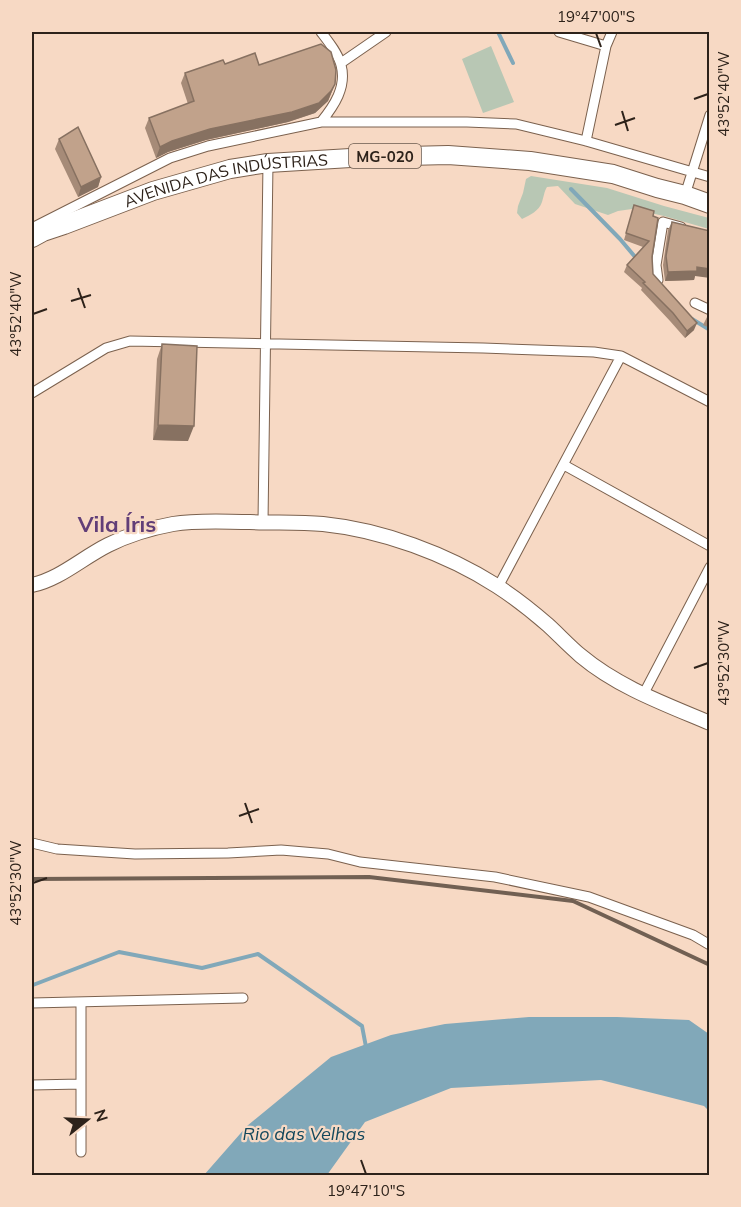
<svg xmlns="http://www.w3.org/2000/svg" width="741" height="1207" font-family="Mulish,sans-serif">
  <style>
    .green { fill: #b8c7b4 }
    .water { fill: #81a8b9 }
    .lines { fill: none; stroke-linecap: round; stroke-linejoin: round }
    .stream { stroke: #81a8b9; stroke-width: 4 }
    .street-casing { stroke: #7b614e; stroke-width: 11 }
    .secondary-casing { stroke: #7b614e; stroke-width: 16 }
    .highway-casing { stroke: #7b614e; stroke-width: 20 }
    .street { stroke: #fff; stroke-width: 9 }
    .secondary { stroke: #fff; stroke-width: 14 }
    .highway { stroke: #fff; stroke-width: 18 }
    .rail { stroke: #716053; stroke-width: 4 }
    .wall { fill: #a68b78 }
    .shaded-wall { fill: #877161 }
    .building { fill: #c1a28b; stroke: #877161; stroke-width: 1.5 }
    .ticks { fill: none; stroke: #2d221a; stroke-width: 2 }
    .labels { text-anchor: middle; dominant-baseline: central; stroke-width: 4.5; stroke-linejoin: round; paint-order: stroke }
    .shield { fill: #f7d9c4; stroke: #6a594d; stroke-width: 1.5 }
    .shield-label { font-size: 15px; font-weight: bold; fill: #2d221a }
    .street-label { font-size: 16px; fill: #2d221a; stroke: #f7d9c4 }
    .water-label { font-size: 18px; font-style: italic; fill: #14485c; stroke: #f7d9c4 }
    .district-label { font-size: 22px; font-weight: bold; fill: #613e78; stroke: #f7d9c4 }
    .neatline { fill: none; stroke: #2d221a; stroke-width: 2 }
    .ticks-label { font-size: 15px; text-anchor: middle; fill: #2d221a }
  </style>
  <rect width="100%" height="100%" fill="#f7d9c4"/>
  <!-- green -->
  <path class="green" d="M491 46 514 102 483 113 462 59Z
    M531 176 607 188 664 206 709 218V229L664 216 632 209 618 211 608 215 575 204 558 186 547 187C544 192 544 196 542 202 539 211 530 215 522 219L517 213 518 206 523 193 526 179Z"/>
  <!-- water -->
  <path class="water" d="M529 1017H617L689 1020 709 1034V1111L704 1106 601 1080 451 1088 365 1122 327 1175H204L247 1126 331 1057 391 1035 445 1024Z"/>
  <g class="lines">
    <!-- stream -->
    <path class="stream" d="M498 32 513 63
      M571 189 620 239 636 258
      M692 319 710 330
      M32 984 33 985 119 952 202 968 258 954 362 1026 366 1047"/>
    <!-- street casing -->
    <g class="street-casing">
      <path id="street" d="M559 32 606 46
        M341 63 386 32
        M321 122C334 106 347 87 341 65 338 53 328 41 321 32
        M586 141 606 46 612 32
        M685 195 710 115
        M32 228 170 158 208 146 321 122H467L516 124 586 141 710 177
        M658 280 656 265 663 222 681 227
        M695 303 710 310
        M32 393 106 348 130 341 483 348 594 352 621 356 710 402
        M564 465 710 546
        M263 522 268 163
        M498 587 621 356
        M643 695 710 567
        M32 843 57 849 135 854 228 853 281 850 328 854 360 862 495 877 589 897 693 935 710 945
        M81 1002V1152
        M32 1003 243 998
        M32 1085 81 1084"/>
    </g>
    <!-- secondary casing -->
    <g class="secondary-casing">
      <path id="secondary" d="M32 585C60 579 82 558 108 545 128 535 151 528 173 524 198 520 224 522 250 522 274 523 299 522 323 524 382 530 447 554 497 586 514 597 532 611 548 625 559 635 569 646 581 656 618 687 665 704 710 723"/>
    </g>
    <!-- highway casing -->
    <g class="highway-casing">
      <g id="highway">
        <path id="s1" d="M32 238 43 232 64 225 153 191 230 169 268 163 367 157 448 155 530 161 613 174 657 188 685 195 710 204"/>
      </g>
    </g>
    <!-- street -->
    <use href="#street" class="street"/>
    <!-- secondary -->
    <use href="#secondary" class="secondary"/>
    <!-- highway -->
    <use href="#highway" class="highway"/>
    <!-- rail -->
    <path class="rail" d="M32 879 369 877 573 901 710 965"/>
  </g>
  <!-- wall -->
  <path class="wall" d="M225 64 259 65 335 84 328 101 315 113 288 122 206 140 168 152 156 158 145 128 149 118 188 104 181 83 185 73Z
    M59 139 101 177 98 187 78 197 55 149Z
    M634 205 653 216 652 257 653 274 694 330 685 338 670 321 641 290 642 288 624 272 627 265 643 247 624 240Z
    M672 222 695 276 694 280 665 281 663 265 668 230Z
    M710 311V328L703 325Z
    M162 344 188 441 153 440 157 359Z"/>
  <!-- shaded-wall -->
  <path class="shaded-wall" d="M335 84 328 101 315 113 288 122 206 140 168 152 156 158 160 147 172 141Z
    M101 177 98 187 78 197 81 187Z
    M697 267 710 269V278L695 276 694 280 665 281 668 272Z
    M697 323 694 330 685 338 687 331Z
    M158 425 194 426 188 441 153 440Z"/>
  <!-- building -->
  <path class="building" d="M321 44 331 52 336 70 335 84 331 91 319 103 292 112 210 129 172 141 160 147 149 118 194 101 185 73 223 60 225 64 255 53 259 65Z
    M78 127 101 177 81 187 59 139Z
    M634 205 654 211 653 216 658 218 652 257 653 274 697 323 687 331 673 313 643 283 645 282 627 265 649 241 626 233Z
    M672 222 710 231V269L697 267V271L668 272 666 256Z
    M162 344 197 346 194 426 158 425Z"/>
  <!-- ticks -->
  <path class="ticks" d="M596 33 601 47M694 99 708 94M622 111 628 131M615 125 635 118M78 288 85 308M71 301 91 295M33 314 47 309M694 668 708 663M245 803 252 823M239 816 259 809M33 883 47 878M361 1160 366 1174"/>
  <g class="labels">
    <!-- shield labels -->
    <rect class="shield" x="349" y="144" width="72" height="24" rx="4.5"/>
    <g class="shield-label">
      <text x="385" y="156">MG-020</text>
    </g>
    <!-- street labels -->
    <g class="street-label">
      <text stroke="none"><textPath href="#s1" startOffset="204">AVENIDA DAS INDÚSTRIAS</textPath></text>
    </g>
    <!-- water labels -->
    <g class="water-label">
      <text x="304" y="1133">Rio das Velhas</text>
    </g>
    <!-- district labels -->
    <g class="district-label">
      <text x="117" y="524">Vila Íris</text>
    </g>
  </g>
  <!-- border -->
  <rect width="741" height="1207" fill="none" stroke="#f7d9c4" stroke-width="66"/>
  <!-- north arrow -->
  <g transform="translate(87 1120) rotate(72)" stroke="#f7d9c4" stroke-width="4.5" paint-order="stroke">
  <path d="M0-4.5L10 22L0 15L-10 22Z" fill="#2d221a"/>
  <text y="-9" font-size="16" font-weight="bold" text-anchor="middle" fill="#2d221a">N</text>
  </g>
  <rect x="33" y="33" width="675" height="1141" class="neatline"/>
  <g class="ticks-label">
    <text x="596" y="22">19°47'00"S</text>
    <text transform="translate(724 94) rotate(-90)" y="5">43°52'40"W</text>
    <text transform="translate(16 314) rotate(-90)" y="5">43°52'40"W</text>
    <text transform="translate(724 663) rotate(-90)" y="5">43°52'30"W</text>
    <text transform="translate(16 883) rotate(-90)" y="5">43°52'30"W</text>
    <text x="366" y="1196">19°47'10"S</text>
  </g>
</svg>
